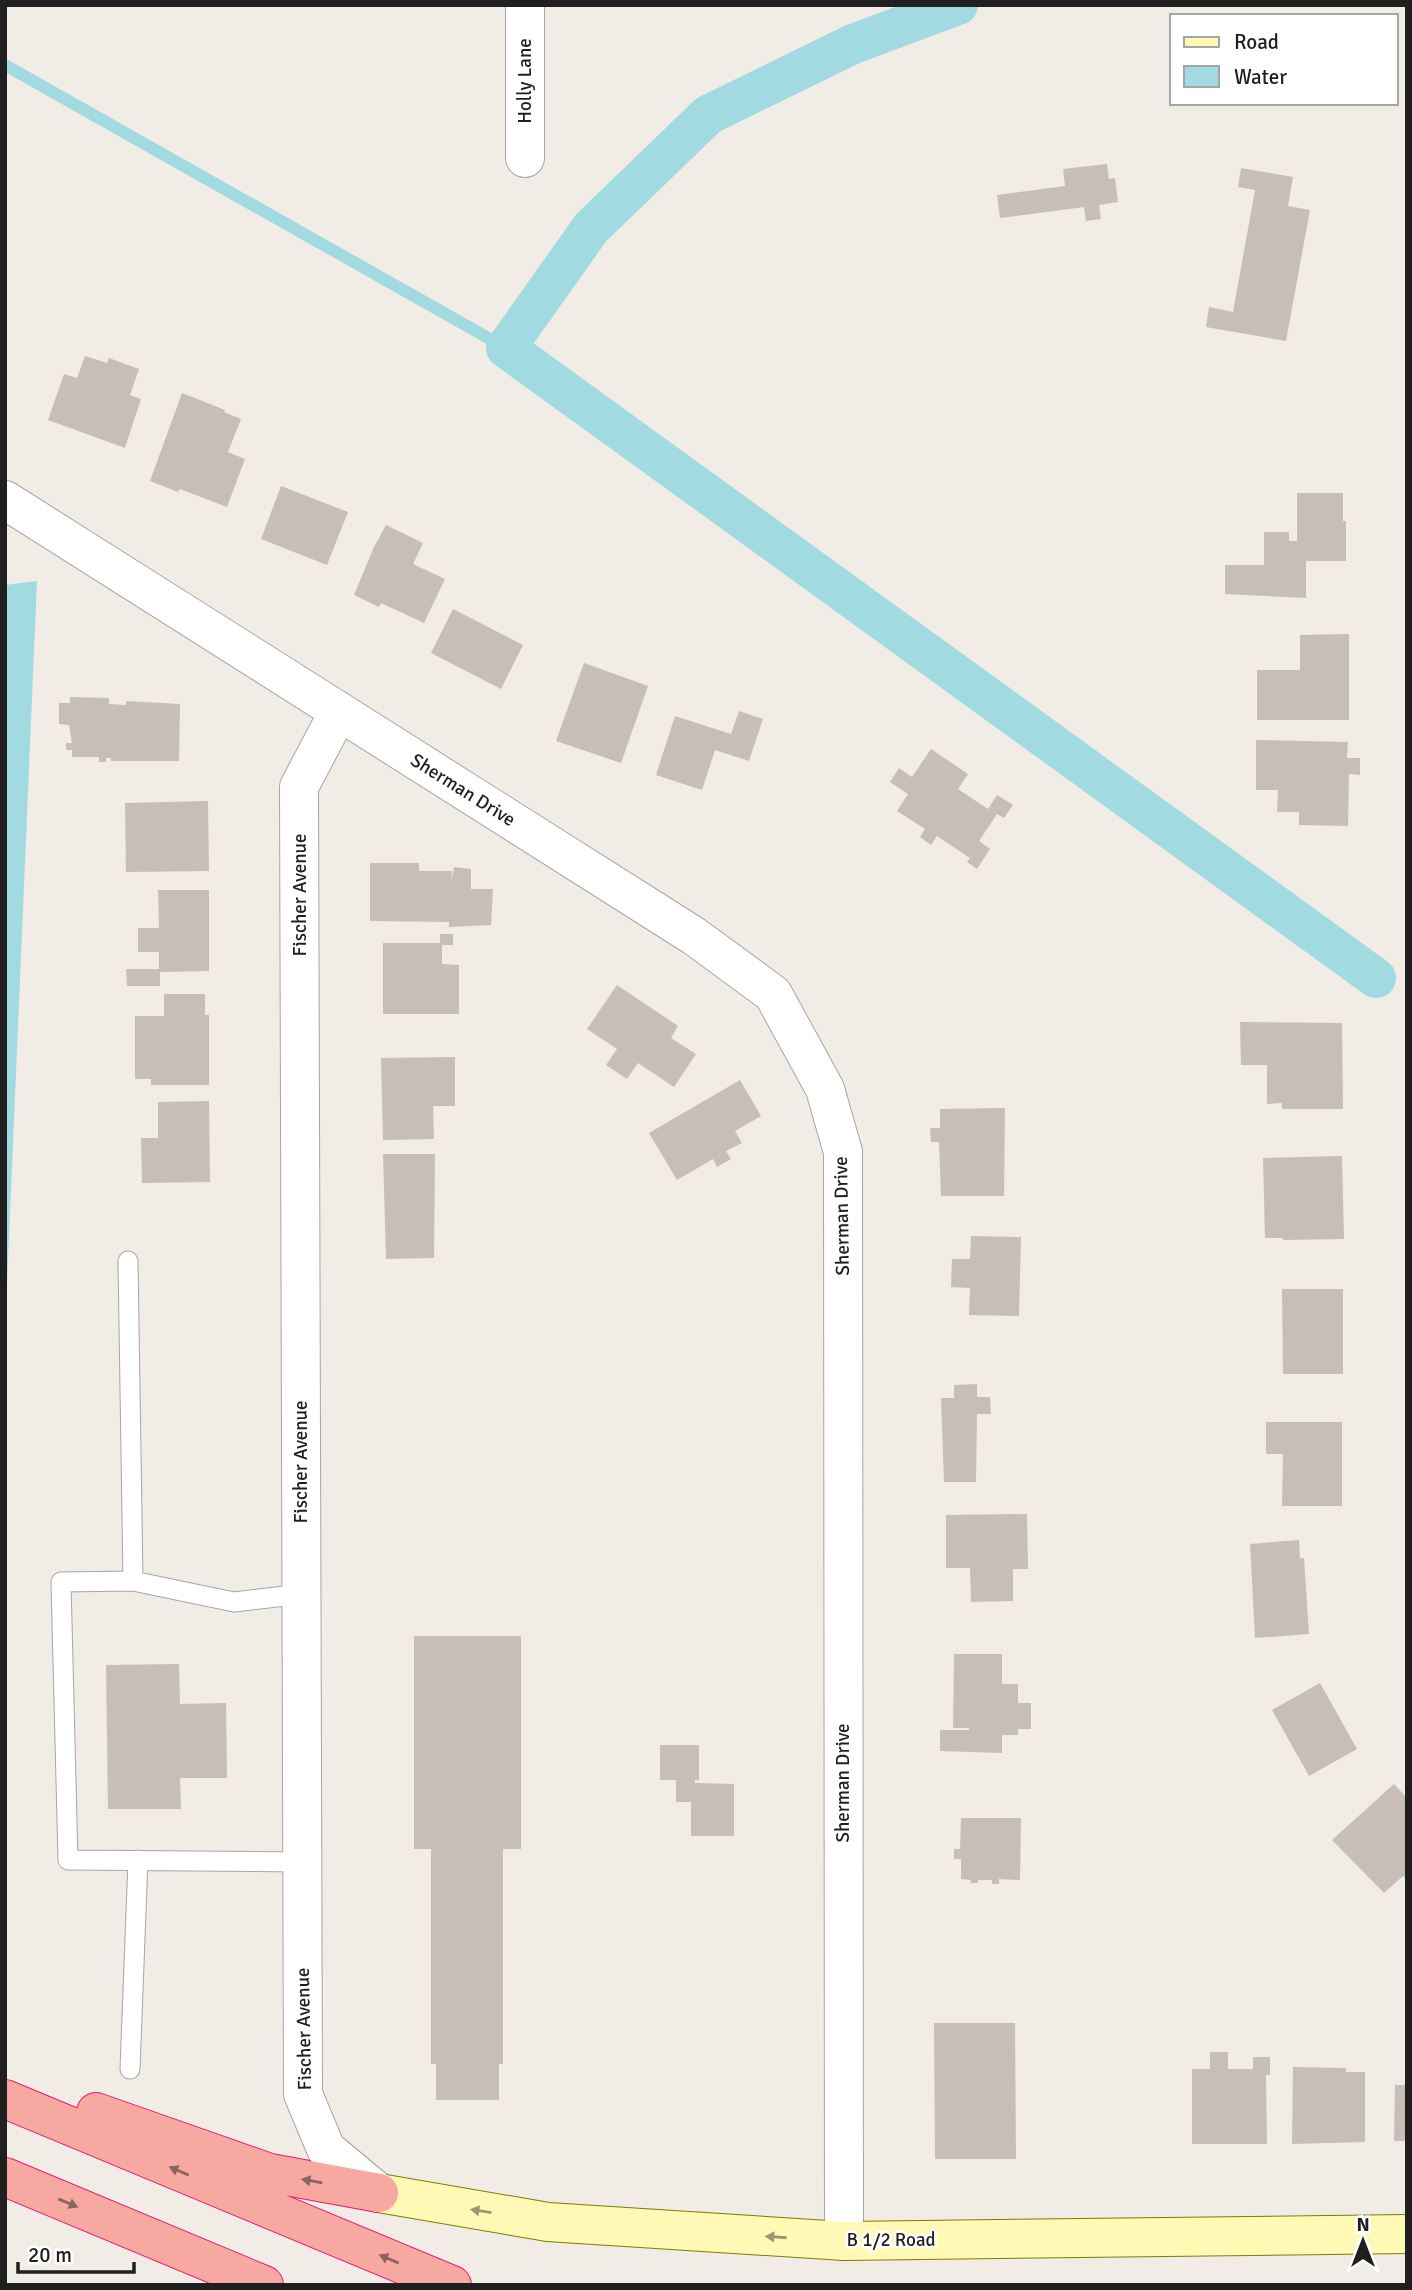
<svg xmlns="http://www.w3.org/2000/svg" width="1412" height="2290" font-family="Signika,sans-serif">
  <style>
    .water { fill: #a2dae2 }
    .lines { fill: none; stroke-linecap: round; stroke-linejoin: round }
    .stream { stroke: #a2dae2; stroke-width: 12 }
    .canal { stroke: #a2dae2; stroke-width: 40 }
    .building { fill: #c9bdb8 }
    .service-casing { stroke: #a6a6a6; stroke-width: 21 }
    .minor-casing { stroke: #a6a6a6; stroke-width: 40 }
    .secondary-casing { stroke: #7d7d00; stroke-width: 40 }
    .trunk-casing { stroke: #e81976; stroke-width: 40 }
    .service { stroke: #fff; stroke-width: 19 }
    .minor { stroke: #fff; stroke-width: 38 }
    .secondary { stroke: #fefab6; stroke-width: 38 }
    .trunk { stroke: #f6a8a1; stroke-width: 38 }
    .oneway { fill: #8a6460 }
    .oneway2 { fill: #9a9772 }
    .labels { text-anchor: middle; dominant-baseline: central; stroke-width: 5; stroke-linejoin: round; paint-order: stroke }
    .street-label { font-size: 19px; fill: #1f1f1f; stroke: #fff }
  </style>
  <rect width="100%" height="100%" fill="#f1ece5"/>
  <!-- water -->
  <path class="water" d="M37 581 5 1331V585Z"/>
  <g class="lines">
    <!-- stream -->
    <path class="stream" d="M5 65 506 348"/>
    <!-- canal -->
    <path class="canal" d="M958 5 853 44 708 115 591 228 506 348 1376 978"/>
  </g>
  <!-- building -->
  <path class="building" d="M1107 164 1109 179 1115 178 1118 202 1099 205 1101 219 1086 221 1084 207 1000 218 997 195 1065 186 1063 169Z
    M1241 168 1293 177 1288 206 1310 210 1286 341 1206 327 1209 307 1233 312 1255 190 1238 187Z
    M85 356 107 363 109 358 139 369 130 395 141 399 125 448 48 420 64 374 77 378Z
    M182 393 225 410 224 412 241 419 228 452 245 459 227 507 180 489 178 492 150 481Z
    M281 486 348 512 327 565 261 539Z
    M1297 493H1343V521H1346V561H1306V598L1225 594V565H1264V532H1289V541H1297Z
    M386 525 423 543 413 564 445 579 424 623 381 603 379 607 354 595 374 547Z
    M453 609 523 645 501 689 431 653Z
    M1349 634V720H1257V670H1300V635Z
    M584 663 648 686 621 763 556 741Z
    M70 697 109 698V704L126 705V701L180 704 179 761H111V758H106V762H99V757H72V750H66V743H72L69 725 59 724V703H70Z
    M739 711 763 719 749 761 715 750 702 790 656 775 675 716 731 734Z
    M1256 740 1348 742 1347 758H1360V775L1349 774 1348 826 1299 825V812H1277L1278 790H1256Z
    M931 749 968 774 958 789 988 809 997 795 1013 805 1004 818 997 814 979 841 990 849 977 869 967 862 970 858 937 836 931 845 920 837 925 829 897 811 908 794 890 782 899 768 912 777Z
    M208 801 209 871 126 872 125 803Z
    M370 863H419V871H452L451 883 454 867 471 869V889H493L491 925 449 927V922L370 921Z
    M158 890H209V971L160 972V986H127L126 969H159V952H138V928H159Z
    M440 934H453V945H442V964L459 965V1014H383V943H440Z
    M617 985 678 1026 671 1038 696 1054 674 1087 638 1063 627 1079 606 1065 617 1049 587 1029Z
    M164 994H205V1015H209V1085H151V1079H135V1016H164Z
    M1240 1022 1342 1023 1343 1109H1282V1103L1267 1104V1065H1241Z
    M455 1057V1106H433L434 1139 383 1140 381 1058Z
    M740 1080 761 1116 735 1131 742 1143 726 1151 731 1159 717 1167 713 1159 677 1180 649 1133Z
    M209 1101 210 1182 142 1183 141 1138H158V1102Z
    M1005 1108 1004 1196H941L939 1142H931L930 1128H940V1109Z
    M383 1154H435L434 1258 386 1259Z
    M1342 1156 1344 1239 1283 1240V1238H1265L1263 1158Z
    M971 1236 1021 1237 1019 1316 969 1315 970 1288 951 1287 952 1259H970Z
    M1282 1289H1343V1374H1283Z
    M977 1384V1397H990L991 1414H977L976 1482H944L941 1398H954V1385Z
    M1266 1422H1342V1506H1282L1283 1454H1266Z
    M1027 1514 1028 1569H1013V1601L971 1602 970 1568H946V1515Z
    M1299 1540 1300 1558H1304L1309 1634 1255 1638 1250 1544Z
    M414 1636H521V1849H503V2064H499V2100H436V2064H431V1849H414Z
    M954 1654H1002V1684H1018V1703H1031V1729H1018V1735H1002V1753L940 1751V1730H969V1728H953Z
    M179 1664 180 1704 226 1703 227 1778H180L181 1809H108L106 1665Z
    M1320 1683 1357 1749 1309 1776 1272 1710Z
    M660 1745H699V1780H695V1783L734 1784V1836H691V1802H676V1780H660Z
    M1394 1784 1407 1798V1880L1403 1876 1384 1893 1332 1840Z
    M961 1818H1021L1020 1880 999 1879V1884H992V1880H978V1883H970L971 1880 961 1879V1859H954V1849H960Z
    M934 2023H1015L1016 2159H935Z
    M1210 2052H1228V2069H1253V2057H1270V2075H1266L1267 2144H1192V2069H1210Z
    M1293 2067 1346 2068V2072H1365V2142L1292 2144Z
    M1395 2085H1407V2141H1394Z"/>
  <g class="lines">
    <!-- service casing -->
    <g class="service-casing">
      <path id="service" d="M128 1261 133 1581 61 1582 68 1860 302 1862
        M133 1581 234 1602 302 1594
        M130 2069 138 1860"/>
    </g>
    <!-- minor casing -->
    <g class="minor-casing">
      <path id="minor" d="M525 5V158
        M5 500 694 936 773 994 825 1089 843 1152 844 2241
        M339 711 299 787 303 2094 326 2149 379 2193"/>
    </g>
    <!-- secondary casing -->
    <g class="secondary-casing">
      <path id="secondary" d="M379 2193 548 2222 844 2241 1407 2234"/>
    </g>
    <!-- trunk casing -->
    <g class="trunk-casing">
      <path id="trunk" d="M5 2099 452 2285
        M96 2112 270 2173 379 2193
        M5 2177 264 2285"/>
    </g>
    <!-- service -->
    <use href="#service" class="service"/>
    <!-- minor -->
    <use href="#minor" class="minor"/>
    <!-- secondary -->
    <use href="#secondary" class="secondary"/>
    <!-- trunk -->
    <use href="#trunk" class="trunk"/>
  </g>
  <!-- one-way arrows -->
  <defs><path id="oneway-solid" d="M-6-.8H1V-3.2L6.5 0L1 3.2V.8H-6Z" transform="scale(1.75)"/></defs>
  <g class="oneway">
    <use href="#oneway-solid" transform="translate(179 2171) rotate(-157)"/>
    <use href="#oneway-solid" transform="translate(312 2181) rotate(-170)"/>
    <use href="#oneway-solid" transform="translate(68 2203) rotate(23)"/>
    <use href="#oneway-solid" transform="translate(389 2259) rotate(-157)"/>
  </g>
  <g class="oneway2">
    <use href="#oneway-solid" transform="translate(481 2211) rotate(-171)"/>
    <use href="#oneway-solid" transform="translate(776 2237) rotate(-176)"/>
  </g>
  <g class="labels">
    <!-- street labels -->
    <g class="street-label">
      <text transform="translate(525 81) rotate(-90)">Holly Lane</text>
      <text transform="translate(463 790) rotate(32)">Sherman Drive</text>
      <text transform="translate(300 895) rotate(-90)">Fischer Avenue</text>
      <text transform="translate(842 1216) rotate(-91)">Sherman Drive</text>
      <text transform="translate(301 1462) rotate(-90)">Fischer Avenue</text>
      <text transform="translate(843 1783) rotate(-90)">Sherman Drive</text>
      <text transform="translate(304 2029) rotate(-91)">Fischer Avenue</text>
      <text x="891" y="2240">B 1/2 Road</text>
    </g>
  </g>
  <!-- border -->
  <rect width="1412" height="2290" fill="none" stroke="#1f1f1f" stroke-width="14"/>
  <!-- legend -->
  <rect x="1170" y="14" width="228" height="91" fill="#ffffff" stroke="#a5a5a5" stroke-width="2"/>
  <rect x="1184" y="37" width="35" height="10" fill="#fefab6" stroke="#a5a5a5" stroke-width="2"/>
  <text x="1234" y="49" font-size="21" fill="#1f1f1f">Road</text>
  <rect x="1184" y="66" width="35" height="21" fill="#a2dae2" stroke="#a5a5a5" stroke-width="2"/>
  <text x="1234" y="84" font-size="21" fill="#1f1f1f">Water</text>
  <!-- north arrow -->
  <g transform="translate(1363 2241)" stroke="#ffffff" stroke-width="5" paint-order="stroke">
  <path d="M0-5L12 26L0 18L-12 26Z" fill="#1f1f1f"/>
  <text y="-10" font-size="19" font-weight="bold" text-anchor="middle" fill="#1f1f1f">N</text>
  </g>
  <!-- scale -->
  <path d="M18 2262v10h116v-10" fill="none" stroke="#1f1f1f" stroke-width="3.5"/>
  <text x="28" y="2262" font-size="21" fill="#1f1f1f" stroke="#ffffff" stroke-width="5" paint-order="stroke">20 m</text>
</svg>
